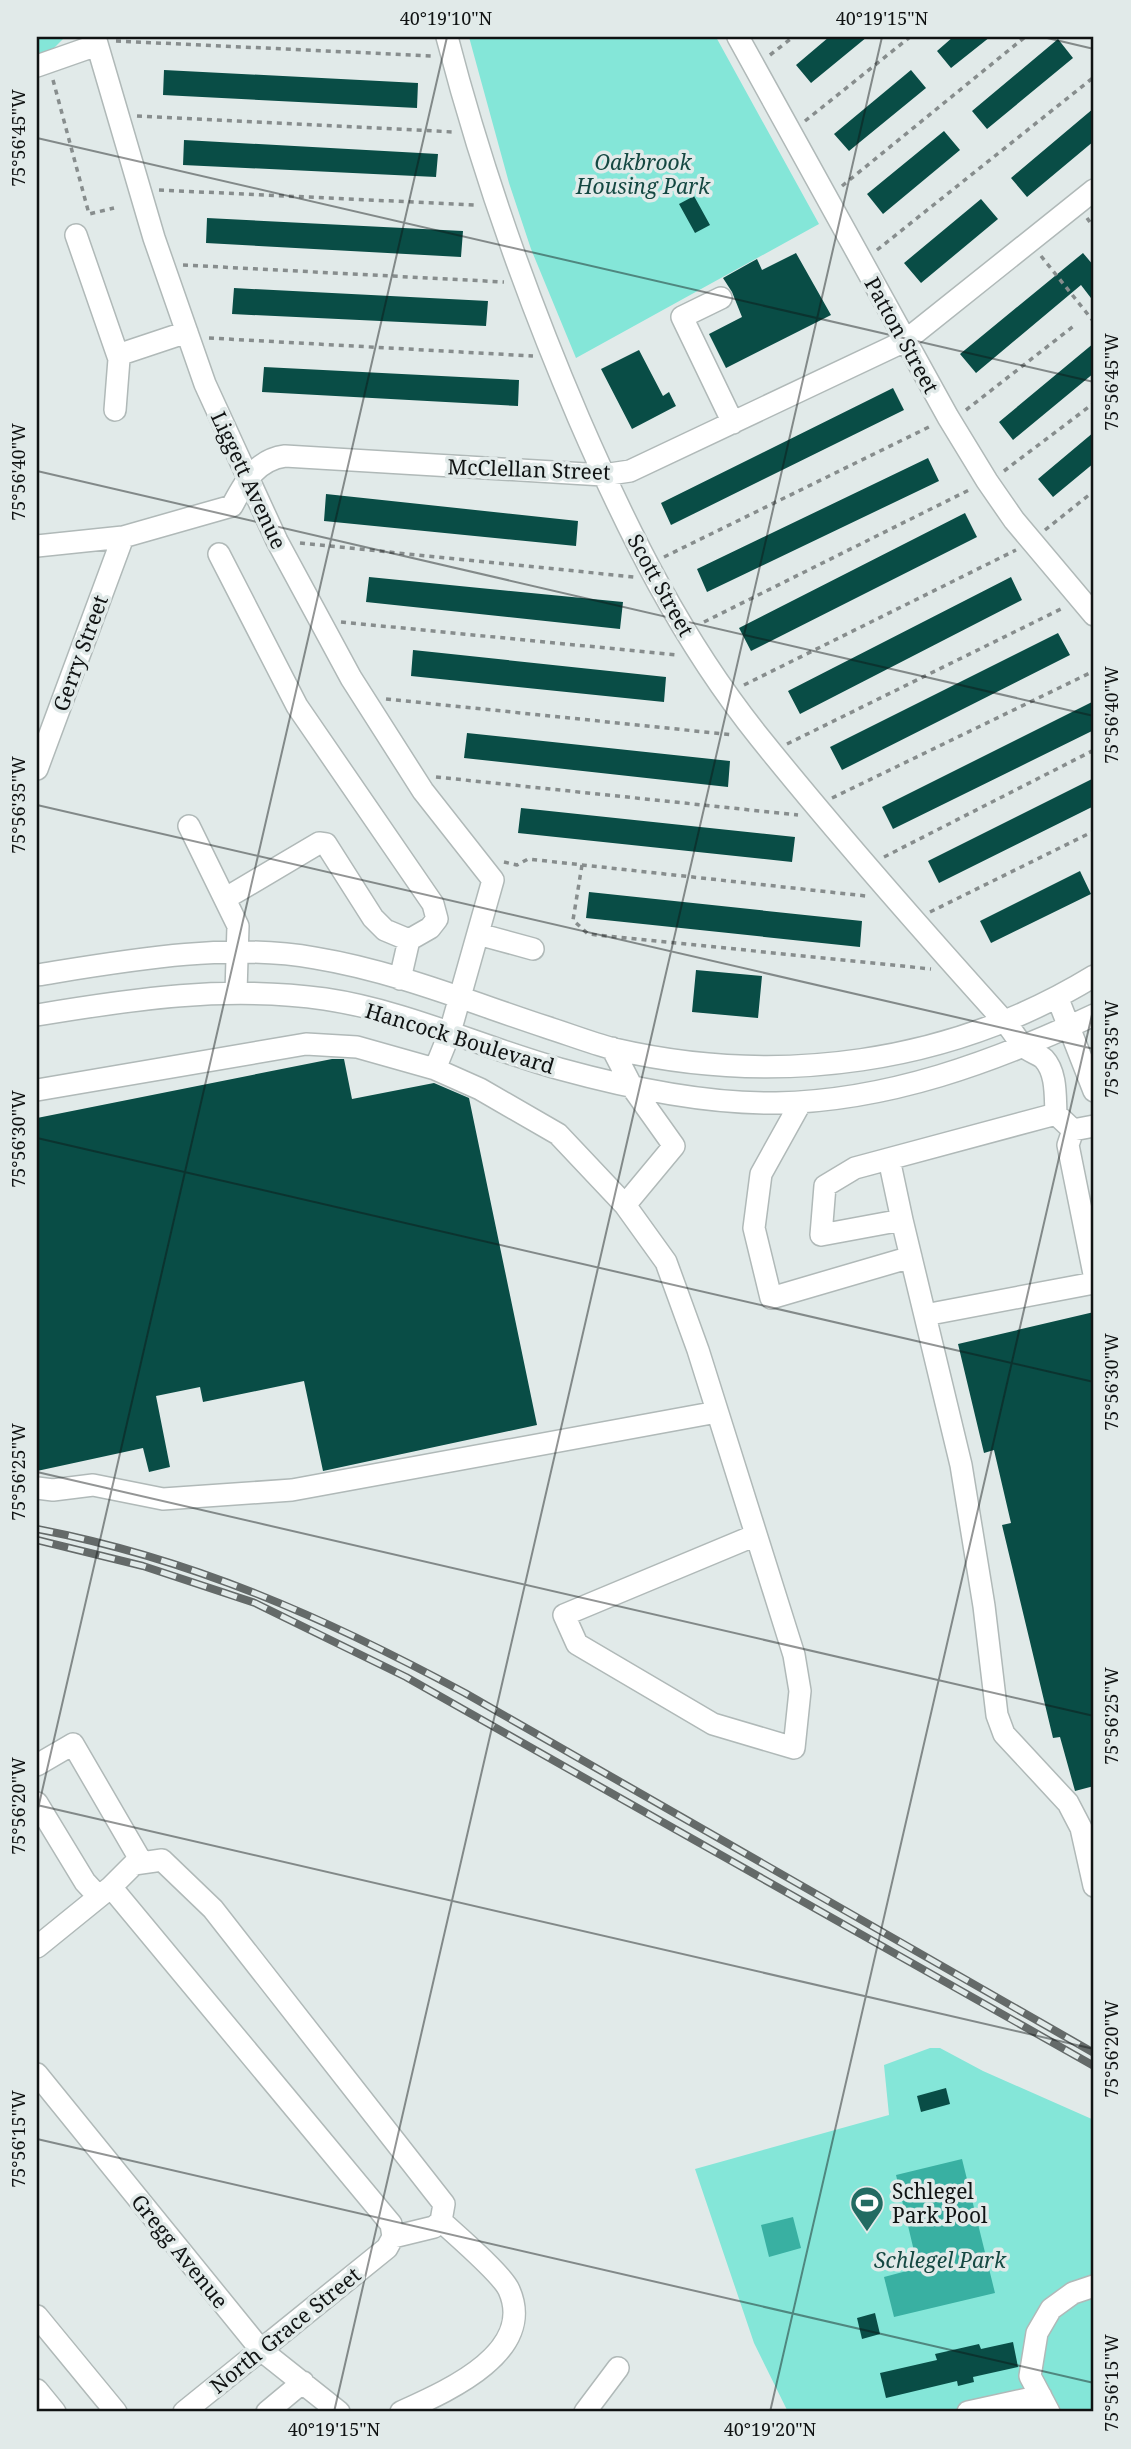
<svg xmlns="http://www.w3.org/2000/svg" width="1131" height="2449" font-family="'Noto Serif',serif">
  <style>
    .green { fill: #84e6d8 }
    .water { fill: #39b0a2 }
    .building { fill: #094d46 }
    .lines { fill: none; stroke-linecap: round; stroke-linejoin: round }
    .minor-casing { stroke: #b0b9b8; stroke-width: 24 }
    .path { stroke: #878d8d; stroke-width: 3.5; stroke-dasharray: 5 5; stroke-linecap: butt }
    .minor { stroke: #fff; stroke-width: 21 }
    .rail-casing { stroke: #646a69; stroke-width: 8 }
    .rail { stroke: #e1eae9; stroke-width: 5; stroke-dasharray: 16; stroke-linecap: butt }
    .ticks { fill: none; stroke: #101313; stroke-width: 2; stroke-opacity: 0.45 }
    .labels { text-anchor: middle; dominant-baseline: central; stroke-width: 7; stroke-linejoin: round; paint-order: stroke }
    .park-label { font-size: 21px; font-style: italic; fill: #154842; stroke: #e1eae9 }
    .street-label { font-size: 21px; fill: #101313; stroke: #e1eae9 }
    .poi-label { font-size: 21px; fill: #101313; stroke: #e1eae9; text-anchor: start }
    .neatline { fill: none; stroke: #101313; stroke-width: 2.5 }
    .ticks-label { font-size: 18px; text-anchor: middle; fill: #101313 }
  </style>
  <rect width="100%" height="100%" fill="#e1eae9"/>
  <!-- green -->
  <path class="green" d="M37 37H65L48 54 37 57Z
    M469 37H716L819 224 576 358 531 249 509 183Z
    M930 2048H940L983 2071 1094 2120V2412H788L754 2343 695 2169 889 2115 884 2065Z"/>
  <!-- water -->
  <path class="water" d="M962 2159 995 2293 894 2317 884 2277 918 2268 896 2175Z
    M793 2217 801 2248 769 2257 761 2225Z"/>
  <!-- building -->
  <path class="building" d="M829 37H867L811 83 796 65Z
    M953 37H990L951 68 937 51Z
    M1058 39 1073 58 987 129 972 111Z
    M164 70 418 83 417 108 163 95Z
    M911 70 926 88 849 151 834 134Z
    M1094 108V141L1027 197 1011 178Z
    M944 131 960 150 883 214 867 194Z
    M184 140 438 154 436 177 183 165Z
    M694 196 710 225 695 233 679 204Z
    M981 199 998 219 921 283 904 263Z
    M207 218 463 231 461 257 206 243Z
    M796 253 831 315 726 368 709 334 742 317 732 292 723 278 757 259 762 270Z
    M1083 253 1094 266V302L1081 285 976 373 960 354Z
    M234 288 488 301 486 326 232 314Z
    M1094 343V373L1013 440 999 422Z
    M639 350 663 396 669 392 676 406 632 429 601 369Z
    M264 367 519 380 518 406 262 392Z
    M893 388 904 410 671 525 661 503Z
    M1094 432V463L1053 497 1038 479Z
    M928 458 939 481 707 592 697 569Z
    M326 494 578 521 576 546 324 521Z
    M965 513 977 537 751 651 739 628Z
    M369 577 623 602 620 629 366 602Z
    M1011 577 1022 600 800 714 788 691Z
    M1058 633 1070 655 842 770 830 747Z
    M413 650 666 677 664 702 411 676Z
    M1094 701V730L893 829 882 807Z
    M467 733 730 761 728 787 464 758Z
    M1094 778V806L939 883 928 861Z
    M521 808 795 837 792 862 518 833Z
    M1080 871 1091 894 991 943 980 921Z
    M589 892 862 921 860 947 586 918Z
    M696 970 762 976 758 1018 692 1012Z
    M332 1059H344L352 1099 434 1083 469 1098 537 1425 323 1471 304 1381 203 1402 200 1387 156 1396 170 1467 149 1472 143 1448 37 1471V1118Z
    M1094 1312V1786L1075 1791 1060 1737 1053 1738 1002 1525 1011 1523 994 1450 984 1453 958 1344Z
    M946 2088 950 2104 921 2112 917 2096Z
    M875 2313 880 2334 862 2339 857 2318Z
    M1013 2342 1018 2367 973 2377 974 2382 958 2386 957 2381 886 2398 880 2373 937 2360 935 2354 979 2344 981 2349Z"/>
  <g class="lines">
    <!-- minor casing -->
    <g class="minor-casing">
      <path id="minor" d="M95 37 154 238 205 384 277 541 351 678 423 791 493 880 450 1032 435 1069 480 1089 558 1134 625 1205 666 1262 698 1350 794 1655 800 1691 794 1748 713 1724 577 1644 564 1615 756 1535
        M447 37C481 168 526 295 579 419 628 532 682 641 760 738 838 835 921 929 1004 1021 1011 1028 1016 1038 1023 1046 1029 1052 1039 1054 1044 1059 1057 1073 1055 1097 1056 1114L1073 1130 1094 1126
        M738 37 948 417 987 481 1014 520 1094 615
        M37 66 97 45
        M76 235 119 359 115 410
        M721 298 682 317 733 423
        M118 355 187 332
        M37 546 123 537 232 506C245 482 256 460 285 456L603 475 630 471 905 341 1094 190
        M219 554 297 706 433 904 437 919 430 928 409 940 400 979
        M37 769 123 537
        M189 826 238 926 236 992
        M226 898 319 843 326 844 373 918 385 930 409 940
        M478 934 533 949
        M37 975C124 961 227 942 315 958 394 971 470 1002 546 1027 568 1034 591 1043 614 1049 778 1087 950 1064 1094 976
        M1058 999 1094 1091
        M37 1015C133 999 227 985 325 999 406 1011 481 1047 560 1069 629 1088 704 1104 776 1103 888 1101 994 1062 1094 1015
        M612 1048 632 1087 674 1146 625 1205
        M37 1090 306 1044 357 1047 435 1069
        M801 1102 761 1174 754 1228 771 1298 911 1257
        M1056 1114 855 1168 825 1186 821 1235 902 1220 961 1465 984 1606 997 1715 1004 1734 1068 1803 1081 1828 1094 1886
        M1073 1130 1068 1145 1094 1274
        M889 1159 902 1220
        M925 1315 1094 1283
        M37 1488 53 1490 93 1485 163 1499 292 1490 717 1412
        M37 1765 73 1744 141 1861
        M37 1803 85 1882 98 1896
        M111 1887 134 1864 162 1860 213 1909 444 2204 441 2221 434 2227 393 2237
        M37 1947 111 1887 391 2224 393 2237 387 2248 184 2412
        M37 2074 261 2350 339 2412
        M37 2316 116 2412
        M37 2390 55 2412
        M267 2412 303 2382
        M401 2412C445 2392 537 2353 509 2290 502 2274 456 2235 441 2221
        M585 2412 618 2368
        M968 2412 1041 2396
        M1049 2412 1030 2376 1037 2333 1051 2309 1073 2293 1094 2286"/>
    </g>
    <!-- path -->
    <path class="path" d="M116 41 433 56
      M770 55 793 37
      M53 80 89 214 114 208
      M137 116 454 132
      M805 121 910 37
      M842 186 1025 37
      M159 190 476 205
      M1087 218 1094 228
      M877 250 1094 77
      M1041 256 1094 322
      M183 265 504 282
      M209 338 533 356
      M966 410 1075 325
      M1004 471 1094 403
      M1045 530 1094 491
      M300 543 634 577
      M664 557 933 425
      M341 622 678 655
      M704 622 969 490
      M744 685 1016 550
      M386 699 734 735
      M787 744 1063 608
      M436 777 798 815
      M832 798 1094 671
      M884 857 1094 750
      M504 862 517 865 528 859 866 896
      M582 865 573 920 588 934 931 969
      M930 912 1094 831"/>
    <!-- minor -->
    <use href="#minor" class="minor"/>
    <!-- rail casing -->
    <g class="rail-casing">
      <path id="rail" d="M37 1529C193 1559 326 1618 465 1693L1094 2053
        M37 1540 143 1566 255 1603 406 1677 1094 2066"/>
    </g>
    <!-- rail -->
    <use href="#rail" class="rail"/>
  </g>
  <!-- ticks -->
  <path class="ticks" d="M1043 37 1094 49M37 138 1094 382M37 471 1094 716M37 805 1094 1049M37 1138 1094 1382M37 1472 1094 1716M37 1805 1094 2049M37 1813 447 37M37 2139 1094 2383M334 2412 882 37M770 2412 1094 1006"/>
  <!-- icons -->
  <defs>
    <g id="stadium-pin" transform="scale(1.75)"><path d="M0 17L-7.5 6A9.5 9.5 0 1 1 7.5 6Z" fill="#226b62" stroke="#e1eae9"/><path d="M0-5a6.5 5 0 1 0 0 10a6.5 5 0 1 0 0-10ZM-3.5-1.8h7v3.6h-7Z" fill="#fff"/></g>
  </defs>
  <g fill-rule="evenodd">
    <use href="#stadium-pin" x="867" y="2203"/>
  </g>
  <g class="labels">
    <!-- park labels -->
    <g class="park-label">
      <text x="643" y="162">Oakbrook<tspan x="643" dy="24">Housing Park</tspan></text>
      <text x="940" y="2260">Schlegel Park</text>
    </g>
    <!-- street labels -->
    <g class="street-label">
      <text transform="translate(902 335) rotate(61)">Patton Street</text>
      <text transform="translate(529 469) rotate(2)">McClellan Street</text>
      <text transform="translate(249 480) rotate(65)">Liggett Avenue</text>
      <text transform="translate(661 585) rotate(61)">Scott Street</text>
      <text transform="translate(80 653) rotate(-70)">Gerry Street</text>
      <text transform="translate(460 1038) rotate(17)">Hancock Boulevard</text>
      <text transform="translate(180 2251) rotate(51)">Gregg Avenue</text>
      <text transform="translate(285 2330) rotate(-39)">North Grace Street</text>
    </g>
    <!-- poi labels -->
    <g class="poi-label">
      <text x="892" y="2191">Schlegel<tspan x="892" dy="24">Park Pool</tspan></text>
    </g>
  </g>
  <!-- border -->
  <rect width="1131" height="2449" fill="none" stroke="#e1eae9" stroke-width="77"/>
  <rect x="38" y="38" width="1054" height="2372" class="neatline"/>
  <g class="ticks-label">
    <text x="446" y="25">40°19'10"N</text>
    <text x="882" y="25">40°19'15"N</text>
    <text transform="translate(19 138) rotate(-90)" y="6">75°56'45"W</text>
    <text transform="translate(1112 382) rotate(-90)" y="6">75°56'45"W</text>
    <text transform="translate(19 472) rotate(-90)" y="6">75°56'40"W</text>
    <text transform="translate(1112 715) rotate(-90)" y="6">75°56'40"W</text>
    <text transform="translate(19 805) rotate(-90)" y="6">75°56'35"W</text>
    <text transform="translate(1112 1049) rotate(-90)" y="6">75°56'35"W</text>
    <text transform="translate(19 1139) rotate(-90)" y="6">75°56'30"W</text>
    <text transform="translate(1112 1382) rotate(-90)" y="6">75°56'30"W</text>
    <text transform="translate(19 1472) rotate(-90)" y="6">75°56'25"W</text>
    <text transform="translate(1112 1716) rotate(-90)" y="6">75°56'25"W</text>
    <text transform="translate(19 1806) rotate(-90)" y="6">75°56'20"W</text>
    <text transform="translate(1112 2049) rotate(-90)" y="6">75°56'20"W</text>
    <text transform="translate(19 2139) rotate(-90)" y="6">75°56'15"W</text>
    <text transform="translate(1112 2383) rotate(-90)" y="6">75°56'15"W</text>
    <text x="334" y="2436">40°19'15"N</text>
    <text x="770" y="2436">40°19'20"N</text>
  </g>
</svg>
